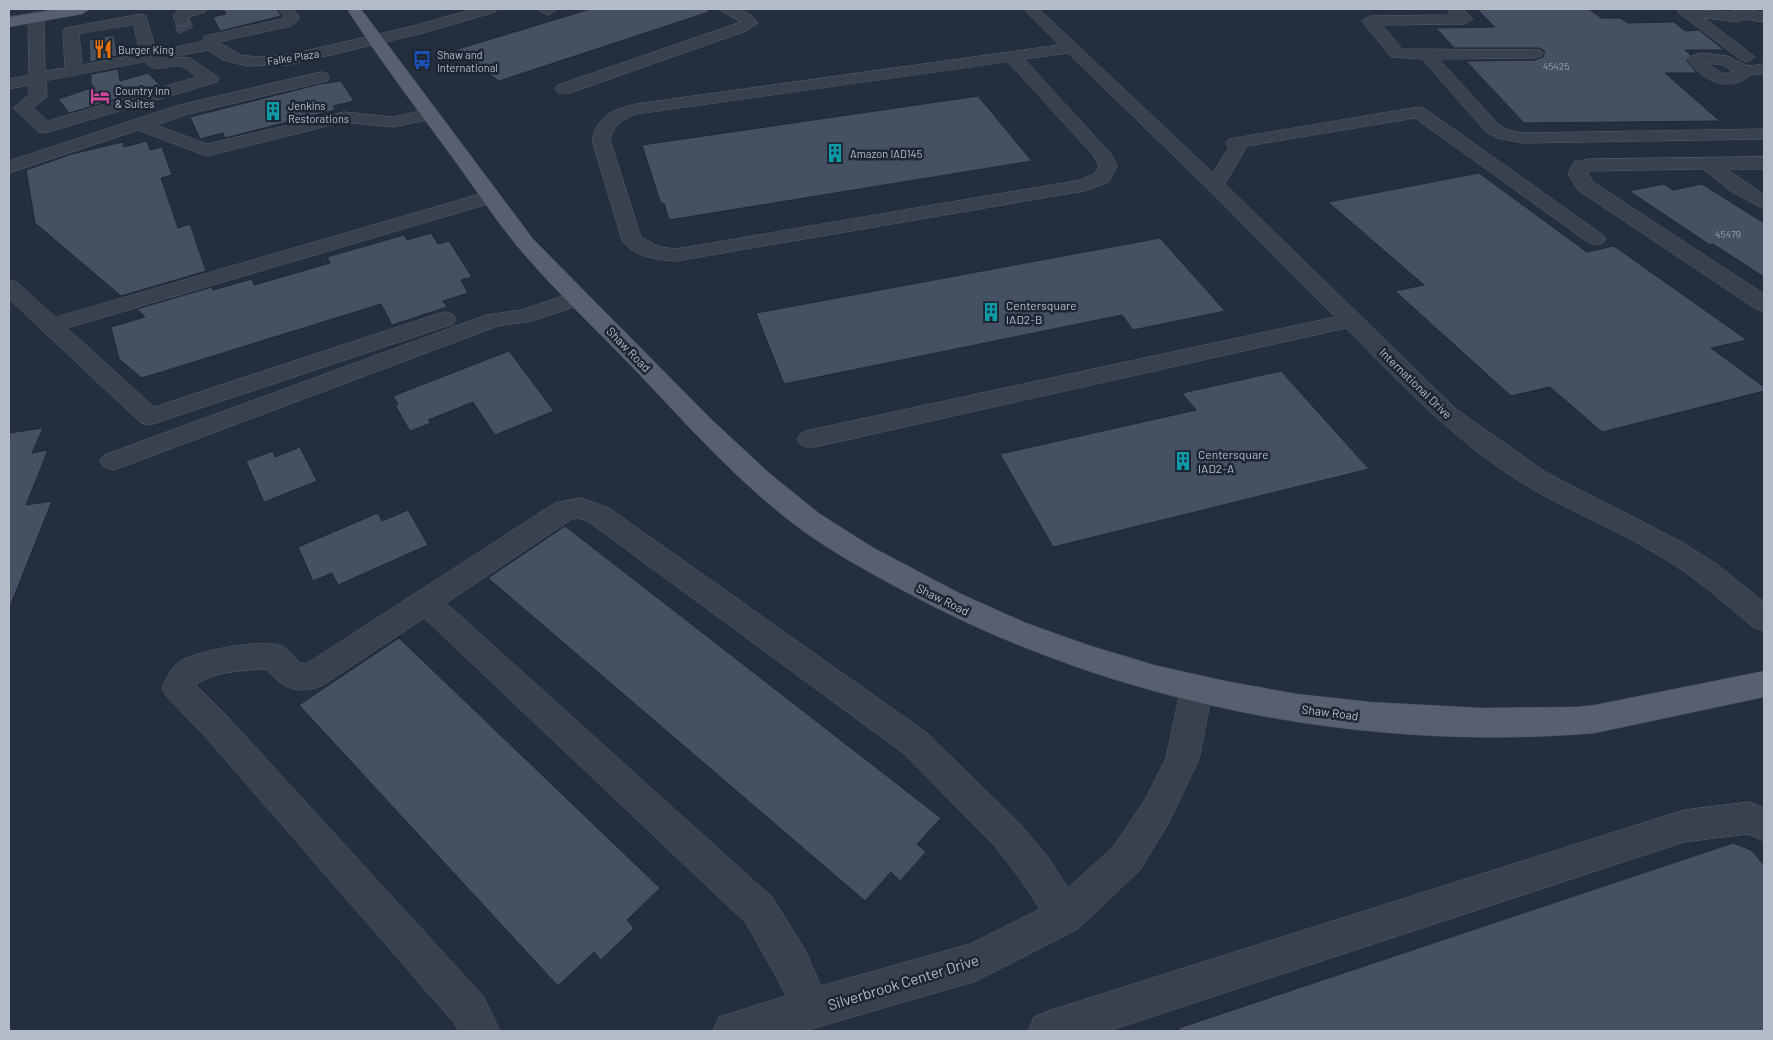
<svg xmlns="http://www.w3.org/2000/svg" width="1773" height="1040" font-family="Barlow,sans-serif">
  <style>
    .building { fill: #455162; stroke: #1f2835 }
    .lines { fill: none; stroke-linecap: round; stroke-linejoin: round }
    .minor-tunnel { stroke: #3a4453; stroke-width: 17; stroke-dasharray: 17 8; stroke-linecap: butt }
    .minor-casing { stroke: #565f6c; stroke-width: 1 }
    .major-casing { stroke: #414a57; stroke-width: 1 }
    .minor { fill: #38414e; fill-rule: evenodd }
    .major { fill: #56606e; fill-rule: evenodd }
    .labels { text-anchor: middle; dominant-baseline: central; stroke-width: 5; stroke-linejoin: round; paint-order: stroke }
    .number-label { font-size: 10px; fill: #98a1af }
    .far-poi-label { font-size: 11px; fill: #b4bcc9; stroke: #1d2633; text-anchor: start }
    .far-street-label { font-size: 11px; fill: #b4bcc9; stroke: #1d2633 }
    .poi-label { font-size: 12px; fill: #b4bcc9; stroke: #1d2633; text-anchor: start }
    .street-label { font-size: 12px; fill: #b4bcc9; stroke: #1d2633 }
    .near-street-label { font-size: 15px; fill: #b4bcc9; stroke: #1d2633 }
  </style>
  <rect width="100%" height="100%" fill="#242f3e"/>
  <!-- building -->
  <path class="building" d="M223 9H277L281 16 220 31 213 17 226 14Z
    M590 9H708L709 12 499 81 455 50Z
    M1477 9H1589L1601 18H1621L1627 23 1674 22 1685 31 1699 30 1724 50H1685L1691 55 1687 61 1697 73H1665L1720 121 1524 123 1466 61 1535 60 1543 57 1545 52 1541 48H1454L1436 28 1495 27Z
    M114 35 117 56 90 62 89 40Z
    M118 69 120 81 148 73 161 86 69 113 58 99 94 87 91 84V74Z
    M341 81 354 101 333 106 335 110 225 138 223 133 200 139 190 117 320 84Z
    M978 96 1032 161 669 220 664 203 661 204 642 145Z
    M147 141 150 150 162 147 172 175 161 178 178 228 190 224 206 271 121 296 35 223 26 170 72 154 123 142 124 147Z
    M1479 173 1587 252 1614 246 1747 340 1711 348 1764 387V391L1602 432 1550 387 1511 396 1395 291 1424 285 1328 202Z
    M1664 184 1673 190 1702 184 1764 223V277L1713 244 1710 245 1629 191Z
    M431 233 438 244 449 241 472 277 461 280 468 293 443 301 447 307 392 325 381 304 142 378 119 359 111 327 145 317 137 309 212 287 213 290 252 279 254 285 330 263 327 257 404 235 407 240Z
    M1160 238 1225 311 1133 330 1122 315 784 384 756 313Z
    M509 351 554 411 495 435 473 402 428 420 431 423 410 431 395 405 398 404 393 396Z
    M1281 371 1369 469 1053 547 1000 454 1196 410 1182 393Z
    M43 428 32 453 48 450 26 505 52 501 9 609V433Z
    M300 447 317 481 264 502 246 461 273 451 275 457Z
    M408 510 428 545 338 585 332 573 313 581 298 547 378 513 382 521Z
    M565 526 941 818 917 844 926 852 900 881 891 872 865 901 488 578Z
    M399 638 660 888 627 920 634 928 601 960 594 952 558 986 299 705Z
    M1733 843 1751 850 1764 865V1031H1179V1028Z"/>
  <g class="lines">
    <!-- minor-tunnel -->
    <path class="minor-tunnel" d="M182 22 186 31"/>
    <!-- minor casing -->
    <g class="minor-casing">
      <path id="minor" d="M185 9H208L205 12 189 17 187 25H177L173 15 176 12Z
        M279 9H293L300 18 291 26 218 42 241 55 257 57 288 55 413 26 474 9H498L495 12 423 33 288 65 247 66 223 60 208 50 171 57 190 58 219 78 217 82 45 133 39 132 13 108 29 95V85L9 89V79L29 75 28 17 31 14 36 12 44 17 45 71 65 68 63 31 65 28 141 14 146 16 156 51 205 41 203 39 205 36 281 19 284 17ZM134 25 140 54 82 65 79 34ZM145 62C155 74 167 65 180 66 185 67 192 74 197 77L48 121 33 108 47 97 46 81Z
        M538 9H555L556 10 548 15Z
        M721 9C737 9 748 9 758 23L746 31 570 93H558L555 89 558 85 741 22 723 12Z
        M1024 9H1039L1213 173 1229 147 1226 143 1229 139 1418 107 1424 108 1603 235 1606 239 1603 243 1596 245 1589 243 1415 118 1247 146 1225 184 1456 409 1547 473 1680 541 1715 563 1764 602V631L1753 627C1723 602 1694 576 1660 556 1618 530 1571 512 1529 487 1458 445 1403 386 1346 328L810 448 801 445 797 439 801 433 810 430 1335 317 1208 189 1068 53 1024 59 1111 154 1117 166 1109 182 1084 191 676 261C657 260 633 257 622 240L592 140C597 116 614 109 636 104L1059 45ZM1008 62 1094 156 1099 166 1094 174 1080 180 676 249 660 247 641 237 610 140C614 124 622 119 637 114Z
        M1447 9H1463L1473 19 1465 24 1382 25 1402 49 1541 50 1543 53 1541 56 1535 58 1439 59 1498 124 1508 130 1524 133 1764 129V139L1524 143 1497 138 1486 132 1422 59 1391 57 1362 21 1370 16 1451 15Z
        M1677 9 1730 12 1739 9 1764 12V22L1744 19 1737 22 1704 18 1755 57 1747 62 1741 60 1679 13Z
        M1701 53 1727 56 1748 66 1764 64V74C1760 74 1752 74 1749 76 1745 78 1743 81 1739 82 1719 89 1699 76 1688 60L1690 57ZM1707 63 1722 65 1734 71 1724 74Z
        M321 72 327 73 329 77 327 81 188 114 156 125 207 144 344 112 393 117 430 109 436 110 439 114 436 118 393 127 344 122 206 156 138 130 9 173V161L176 106Z
        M1764 157V169H1727L1764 195V209L1732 192 1703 169 1589 171 1588 174 1593 182 1764 294V311L1756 309 1578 190 1568 174 1574 162 1589 159Z
        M491 191 498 193 501 197 498 201 67 328 154 407 437 314 445 312 453 314 456 319 453 324 150 425 141 423 9 299V280L17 282 55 317Z
        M578 291 586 293 589 298 586 303 532 321 498 326 122 467 113 470 104 467 100 461 104 455 486 315 521 310Z
        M581 498 609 508 927 733 1019 823 1047 856 1068 888 1114 846 1145 800 1166 758 1181 688 1186 679 1197 675 1208 679 1213 688 1199 759 1169 822 1140 870 1078 929 976 981 811 1029 802 1031H713L719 1017 786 996 777 978 746 923 424 618 322 686C296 695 283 688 266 669 248 670 208 672 196 685L225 714 483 996 500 1031H459L455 1024 203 734 167 697 162 688C166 679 171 668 179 662 194 651 267 637 284 647 289 651 295 658 300 663L306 664 555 503ZM579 518 589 522 903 753 995 846 1021 880 1040 909 970 944 821 986 805 950 772 897 446 603 572 519Z
        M1750 802 1764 808V841L1748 834 1684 842 1108 1031H1028L1034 1017 1048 1011 1684 810Z"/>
    </g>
    <!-- major casing -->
    <g class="major-casing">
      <path id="major" d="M58 9H90L82 14 9 27V17Z
        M347 9H361L533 239 711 419 769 473 820 514 872 547 959 593 1026 623 1088 645 1154 665 1225 681 1297 694 1370 702 1481 708 1576 707 1595 705 1764 671V697L1595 733C1362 753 1110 703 904 591 868 572 832 552 799 528 740 484 689 427 639 374 598 331 555 291 517 246 491 214 469 179 444 146 411 101 377 56 347 9Z"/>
    </g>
    <!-- minor -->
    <use href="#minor" class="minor"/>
    <!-- major -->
    <use href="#major" class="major"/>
  </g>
  <!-- icons -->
  <defs>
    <g id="restaurant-bare" transform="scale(1.5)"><path d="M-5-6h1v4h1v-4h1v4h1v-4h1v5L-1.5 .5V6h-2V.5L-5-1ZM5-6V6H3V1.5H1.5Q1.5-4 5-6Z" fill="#e8710a" stroke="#1d2633" stroke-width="2.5" paint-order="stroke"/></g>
    <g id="bus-bare" transform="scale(1.5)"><path d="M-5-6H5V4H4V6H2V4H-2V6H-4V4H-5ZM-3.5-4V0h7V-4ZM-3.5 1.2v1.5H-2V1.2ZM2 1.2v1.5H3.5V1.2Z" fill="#1a4fb4" stroke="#1d2633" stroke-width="2.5" paint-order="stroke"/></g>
    <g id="hotel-bare" transform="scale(1.5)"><path d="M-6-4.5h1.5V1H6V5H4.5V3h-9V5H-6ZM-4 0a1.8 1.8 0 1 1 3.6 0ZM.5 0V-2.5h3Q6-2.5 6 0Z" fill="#d1479c" stroke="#1d2633" stroke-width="2.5" paint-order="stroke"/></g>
    <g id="building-bare" transform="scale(1.5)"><path d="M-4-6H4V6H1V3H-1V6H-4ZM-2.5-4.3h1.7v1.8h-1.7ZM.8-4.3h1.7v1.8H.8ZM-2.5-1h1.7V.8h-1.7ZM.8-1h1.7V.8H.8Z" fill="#0f9aa8" stroke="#1d2633" stroke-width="2.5" paint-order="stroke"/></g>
  </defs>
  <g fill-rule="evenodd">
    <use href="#restaurant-bare" x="103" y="49"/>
    <use href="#bus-bare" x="422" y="60"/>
    <use href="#hotel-bare" x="100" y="96"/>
    <use href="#building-bare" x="273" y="111"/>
    <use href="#building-bare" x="835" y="153"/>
    <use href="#building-bare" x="991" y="312"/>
    <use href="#building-bare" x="1183" y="461"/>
  </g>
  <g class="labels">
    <!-- number labels -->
    <g class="number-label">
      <text x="1556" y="66">45425</text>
      <text x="1728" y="234">45479</text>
    </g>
    <!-- far-poi labels -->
    <g class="far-poi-label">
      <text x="118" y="49">Burger King</text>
      <text x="437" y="54">Shaw and<tspan x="437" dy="13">International</tspan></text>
      <text x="115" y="90">Country Inn<tspan x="115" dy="13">&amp; Suites</tspan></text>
      <text x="288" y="105">Jenkins<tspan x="288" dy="13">Restorations</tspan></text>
      <text x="850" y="153">Amazon IAD145</text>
    </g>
    <!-- far-street labels -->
    <g class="far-street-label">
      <text transform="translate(293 57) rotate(-9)">Falke Plaza</text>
    </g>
    <!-- poi labels -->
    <g class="poi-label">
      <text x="1006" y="305">Centersquare<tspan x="1006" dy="14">IAD2-B</tspan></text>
      <text x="1198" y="454">Centersquare<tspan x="1198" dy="14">IAD2-A</tspan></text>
    </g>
    <!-- street labels -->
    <g class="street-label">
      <text transform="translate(629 349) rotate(46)">Shaw Road</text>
      <text transform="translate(1416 383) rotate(44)">International Drive</text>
      <text transform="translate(943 599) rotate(26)">Shaw Road</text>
      <text transform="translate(1330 712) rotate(7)">Shaw Road</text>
    </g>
    <!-- near-street labels -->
    <g class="near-street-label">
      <text transform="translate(903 982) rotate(-17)">Silverbrook Center Drive</text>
    </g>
  </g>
  <!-- border -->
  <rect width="1773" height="1040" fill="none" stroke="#b4bcc9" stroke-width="20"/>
</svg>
